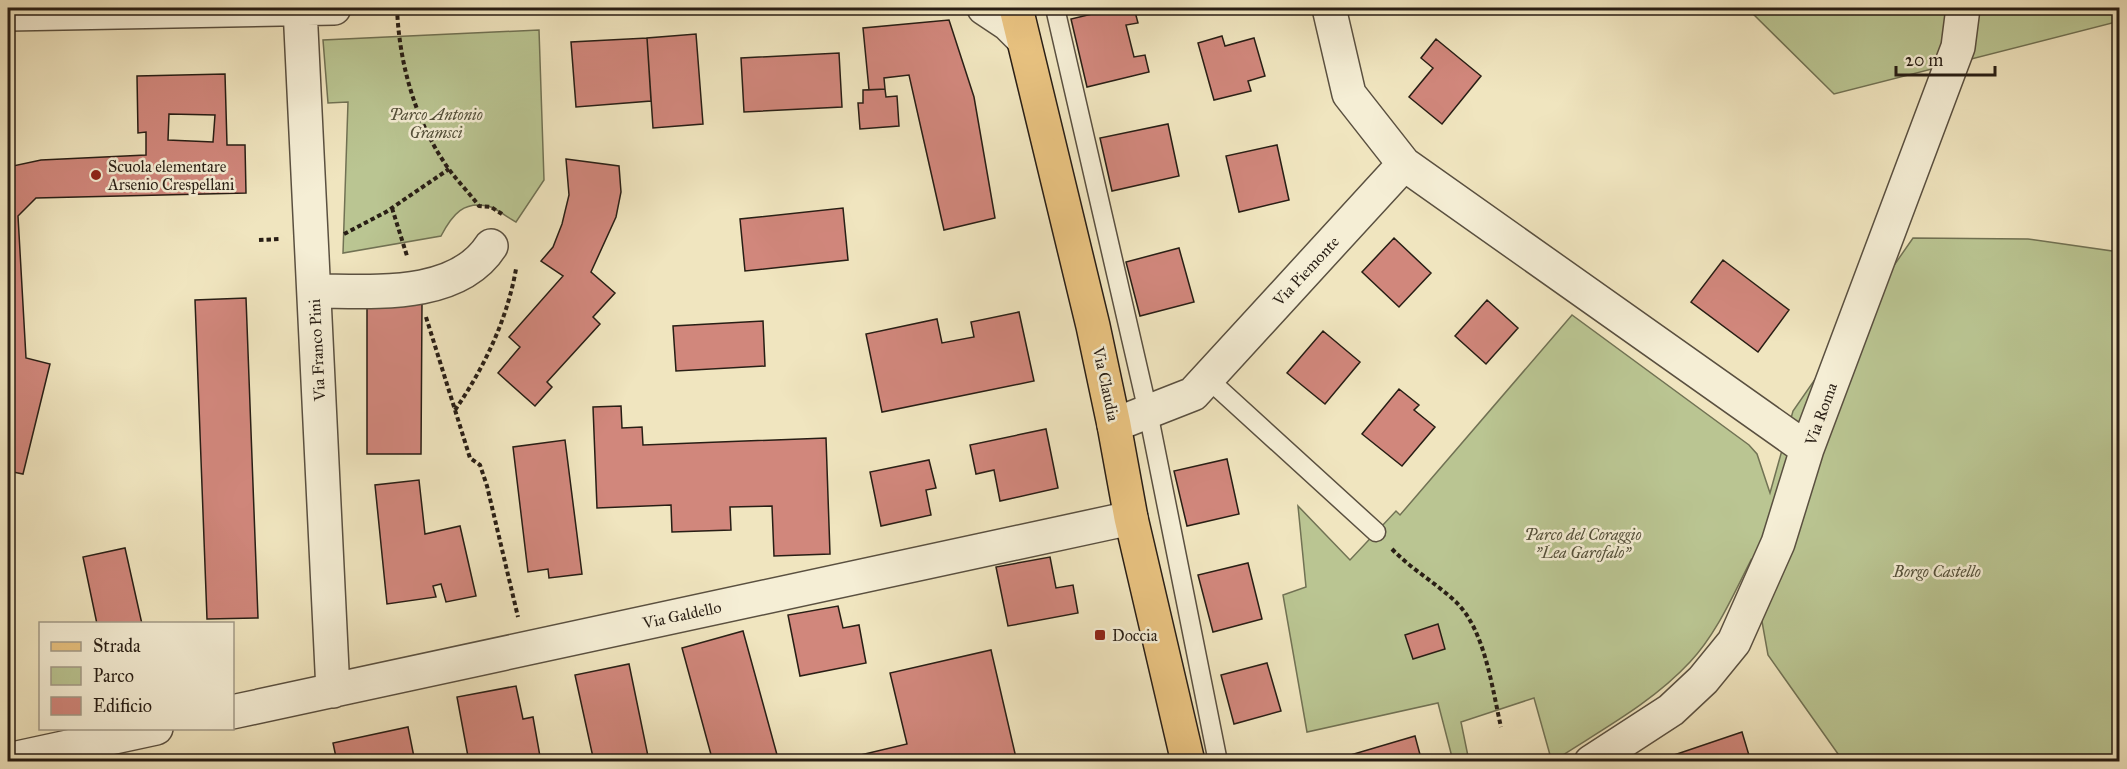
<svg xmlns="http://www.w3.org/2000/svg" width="2127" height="769" font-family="'IM FELL Great Primer',serif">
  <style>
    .green { fill: #bac592; stroke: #717254; stroke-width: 1.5 }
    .building { fill: #d1877c; stroke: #281e15; stroke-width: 1.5; fill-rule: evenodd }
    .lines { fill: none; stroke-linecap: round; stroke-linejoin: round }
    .lane-casing { stroke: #5a5040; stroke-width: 21 }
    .street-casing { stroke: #5a5040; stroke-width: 36 }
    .primary-casing { stroke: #281e15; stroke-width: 36 }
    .path { stroke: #281e15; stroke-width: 4; stroke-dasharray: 4.5 3; stroke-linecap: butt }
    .lane { stroke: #f5eed5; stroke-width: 18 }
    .street { stroke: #f5eed5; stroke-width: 33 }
    .primary { stroke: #e8c280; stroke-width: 33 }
    .poi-dot { fill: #8f2418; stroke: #f5eed5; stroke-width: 2 }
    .labels { text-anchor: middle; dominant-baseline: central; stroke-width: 5; stroke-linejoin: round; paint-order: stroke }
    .park-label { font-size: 16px; font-style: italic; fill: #54503a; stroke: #f5eed5 }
    .poi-label { font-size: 16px; fill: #281e15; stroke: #f5eed5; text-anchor: start }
    .street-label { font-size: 16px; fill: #281e15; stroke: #f5eed5 }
  </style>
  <rect width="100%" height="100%" fill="#f0e5bf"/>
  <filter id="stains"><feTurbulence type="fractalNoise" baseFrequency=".00333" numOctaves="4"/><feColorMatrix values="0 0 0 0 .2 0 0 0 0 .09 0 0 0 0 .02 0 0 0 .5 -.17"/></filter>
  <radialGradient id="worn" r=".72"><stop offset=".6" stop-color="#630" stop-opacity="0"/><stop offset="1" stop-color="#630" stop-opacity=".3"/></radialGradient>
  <!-- green -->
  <path class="green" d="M1747 8H2119L2120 21 1834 94Z
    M539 30 544 180 516 222C508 218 499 210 491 207 464 199 452 215 441 236L343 253 348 102 328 103 323 40Z
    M1913 238 2028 239 2119 252V761H1843L1768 655 1751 560C1733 595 1717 633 1690 662 1651 704 1599 731 1552 762L1534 698 1461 722 1469 761H1453L1438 703 1307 732 1283 595 1306 587 1298 506 1350 560 1396 511 1400 515 1572 315 1749 445 1757 454 1770 493 1793 411Z"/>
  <!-- building -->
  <path class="building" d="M1117 8H1134L1138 23 1126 25 1134 57 1145 55 1149 72 1087 87 1071 19Z
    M949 20 974 97 995 218 944 230 909 75 884 78 885 89 869 90 863 28Z
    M696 34 703 124 653 128 647 38Z
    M1222 36 1225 46 1254 38 1265 76 1248 81 1251 91 1214 100 1198 43Z
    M647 38 651 101 576 107 571 42Z
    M1436 39 1481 76 1442 124 1409 97 1433 68 1421 58Z
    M839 53 842 107 744 112 741 58Z
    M225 74 227 145H245L246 193 36 198 18 216 26 358 50 364 23 474 8 471V167L41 160 146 155V132L138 133 137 76ZM169 114 215 115 213 142 168 140Z
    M885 89 886 97 897 96 899 126 860 129 858 103H863V90Z
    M1168 124 1179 176 1112 191 1100 138Z
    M1277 145 1289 200 1239 212 1226 156Z
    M566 159 619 166 621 192 616 217 591 272 615 293 593 317 600 324 547 382 552 387 535 406 498 373 520 347 509 337 563 276 541 261 553 247 562 224 569 195Z
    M843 208 848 260 745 271 740 219Z
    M1394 238 1431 273 1399 307 1362 272Z
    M1179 248 1194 302 1140 316 1126 262Z
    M1723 260 1789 310 1758 352 1691 302Z
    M246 298 258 618 207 619 195 300Z
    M1487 300 1518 328 1486 364 1455 336Z
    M367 304H422L421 454H367Z
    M1019 312 1034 381 882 412 866 334 937 319 942 343 974 337 971 322Z
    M763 321 765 366 676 371 673 326Z
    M1323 331 1360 362 1325 404 1287 373Z
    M1399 389 1419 405 1414 410 1435 427 1402 466 1362 434Z
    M621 406 622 428 642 427 643 445 826 438 830 554 774 556 772 506 730 507 731 530 672 532 671 505 597 508 593 407Z
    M1046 429 1058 488 1000 501 994 470 976 474 970 445Z
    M565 440 582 574 549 578 548 569 528 572 513 447Z
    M1227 459 1239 514 1187 526 1174 471Z
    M929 460 936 488 926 490 931 515 881 526 870 472Z
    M419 480 425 534 460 526 476 596 446 602 441 584 433 586 436 597 387 604 375 485Z
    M125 548 142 624H97L83 557Z
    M1050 557 1056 588 1073 585 1078 613 1008 626 996 567Z
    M1248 563 1262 619 1213 632 1198 575Z
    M838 606 843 628 859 625 866 663 800 676 788 615Z
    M1438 624 1445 649 1413 659 1405 635Z
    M743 631 779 762H713L682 648Z
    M991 650 1017 762H831L907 744 890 673Z
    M1267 663 1281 711 1234 724 1221 675Z
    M629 664 649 761 594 762 575 675Z
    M516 686 523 719 533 717 541 762H469L457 697Z
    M408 727 415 762H337L333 743Z
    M1742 732 1751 762H1676L1674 755Z
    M1415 736 1422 762H1348L1347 756Z"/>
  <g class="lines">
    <!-- lane casing -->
    <g class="lane-casing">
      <path id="lane" d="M1055 8 1148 412 1218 762
        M1207 378 1376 532"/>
    </g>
    <!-- street casing -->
    <g class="street-casing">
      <path id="street" d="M300 8 333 691
        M984 8 1008 24 1023 39
        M1329 8 1349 94 1404 164 1807 449
        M8 14 334 8
        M314 291C370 291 456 300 491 246
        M1114 425 1193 394 1404 164
        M232 712 1131 518
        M8 760 156 728
        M1591 762 1671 710 1703 680 1734 642 1778 543 1807 449 1958 47 1963 8"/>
    </g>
    <!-- primary casing -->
    <g class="primary-casing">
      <path id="primary" d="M1016 8 1093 326 1114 425 1131 518 1188 762"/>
    </g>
    <!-- path -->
    <path class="path" d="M397 8C399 61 414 117 444 162 454 178 468 191 479 206L491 207 502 214
      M392 208 407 256
      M344 234 386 212 449 169
      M259 240 280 239
      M426 317 470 458 480 465 487 486 518 617
      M455 410C484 368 507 320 516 269
      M1392 549C1411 569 1436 583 1456 602 1485 630 1492 688 1501 727"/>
    <!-- lane -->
    <use href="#lane" class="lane"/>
    <!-- street -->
    <use href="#street" class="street"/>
    <!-- primary -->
    <use href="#primary" class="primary"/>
  </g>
  <!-- markers -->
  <g class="poi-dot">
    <circle cx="96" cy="175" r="6"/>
    <rect x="1094" y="629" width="12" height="12" rx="3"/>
  </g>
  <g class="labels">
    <!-- park labels -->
    <g class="park-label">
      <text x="436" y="114">Parco Antonio<tspan x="436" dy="18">Gramsci</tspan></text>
      <text x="1583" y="534">Parco del Coraggio<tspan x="1583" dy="18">"Lea Garofalo"</tspan></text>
      <text x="1937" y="571">Borgo Castello</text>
    </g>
    <!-- poi labels -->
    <g class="poi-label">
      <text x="108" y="166">Scuola elementare<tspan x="108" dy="18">Arsenio Crespellani</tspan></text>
      <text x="1112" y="635">Doccia</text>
    </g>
    <!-- street labels -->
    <g class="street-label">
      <text transform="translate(1306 271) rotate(-47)">Via Piemonte</text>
      <text transform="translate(317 350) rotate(-93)">Via Franco Pini</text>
      <text transform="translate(1106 384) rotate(78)">Via Claudia</text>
      <text transform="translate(1821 414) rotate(-70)">Via Roma</text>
      <text transform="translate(682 615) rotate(-12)">Via Galdello</text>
    </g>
  </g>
  <!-- margin -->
  <rect width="2127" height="769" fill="none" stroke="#f0e5bf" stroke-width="30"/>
  <rect x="9" y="9" width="2109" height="751" fill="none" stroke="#281e15" stroke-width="3"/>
  <rect x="15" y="15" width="2097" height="739" fill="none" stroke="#281e15" stroke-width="1.5"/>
  <!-- legend -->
  <rect x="39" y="622" width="195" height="108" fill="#f5eed5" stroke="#a39b88" stroke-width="1.5"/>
  <rect x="51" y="642" width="30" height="9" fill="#e8c280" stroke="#a39b88" stroke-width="1.5"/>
  <text x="93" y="652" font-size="18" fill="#281e15">Strada</text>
  <rect x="51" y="667" width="30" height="18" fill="#bac592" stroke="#a39b88" stroke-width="1.5"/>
  <text x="93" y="682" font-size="18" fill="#281e15">Parco</text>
  <rect x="51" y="697" width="30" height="18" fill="#d1877c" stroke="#a39b88" stroke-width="1.5"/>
  <text x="93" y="712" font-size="18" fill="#281e15">Edificio</text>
  <!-- scale -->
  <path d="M1896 66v9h99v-9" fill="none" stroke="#281e15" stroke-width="3"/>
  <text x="1905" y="66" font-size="18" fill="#281e15" stroke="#f5eed5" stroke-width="4.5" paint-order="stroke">20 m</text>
  <rect width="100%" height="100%" filter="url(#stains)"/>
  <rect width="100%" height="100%" fill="url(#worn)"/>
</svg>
